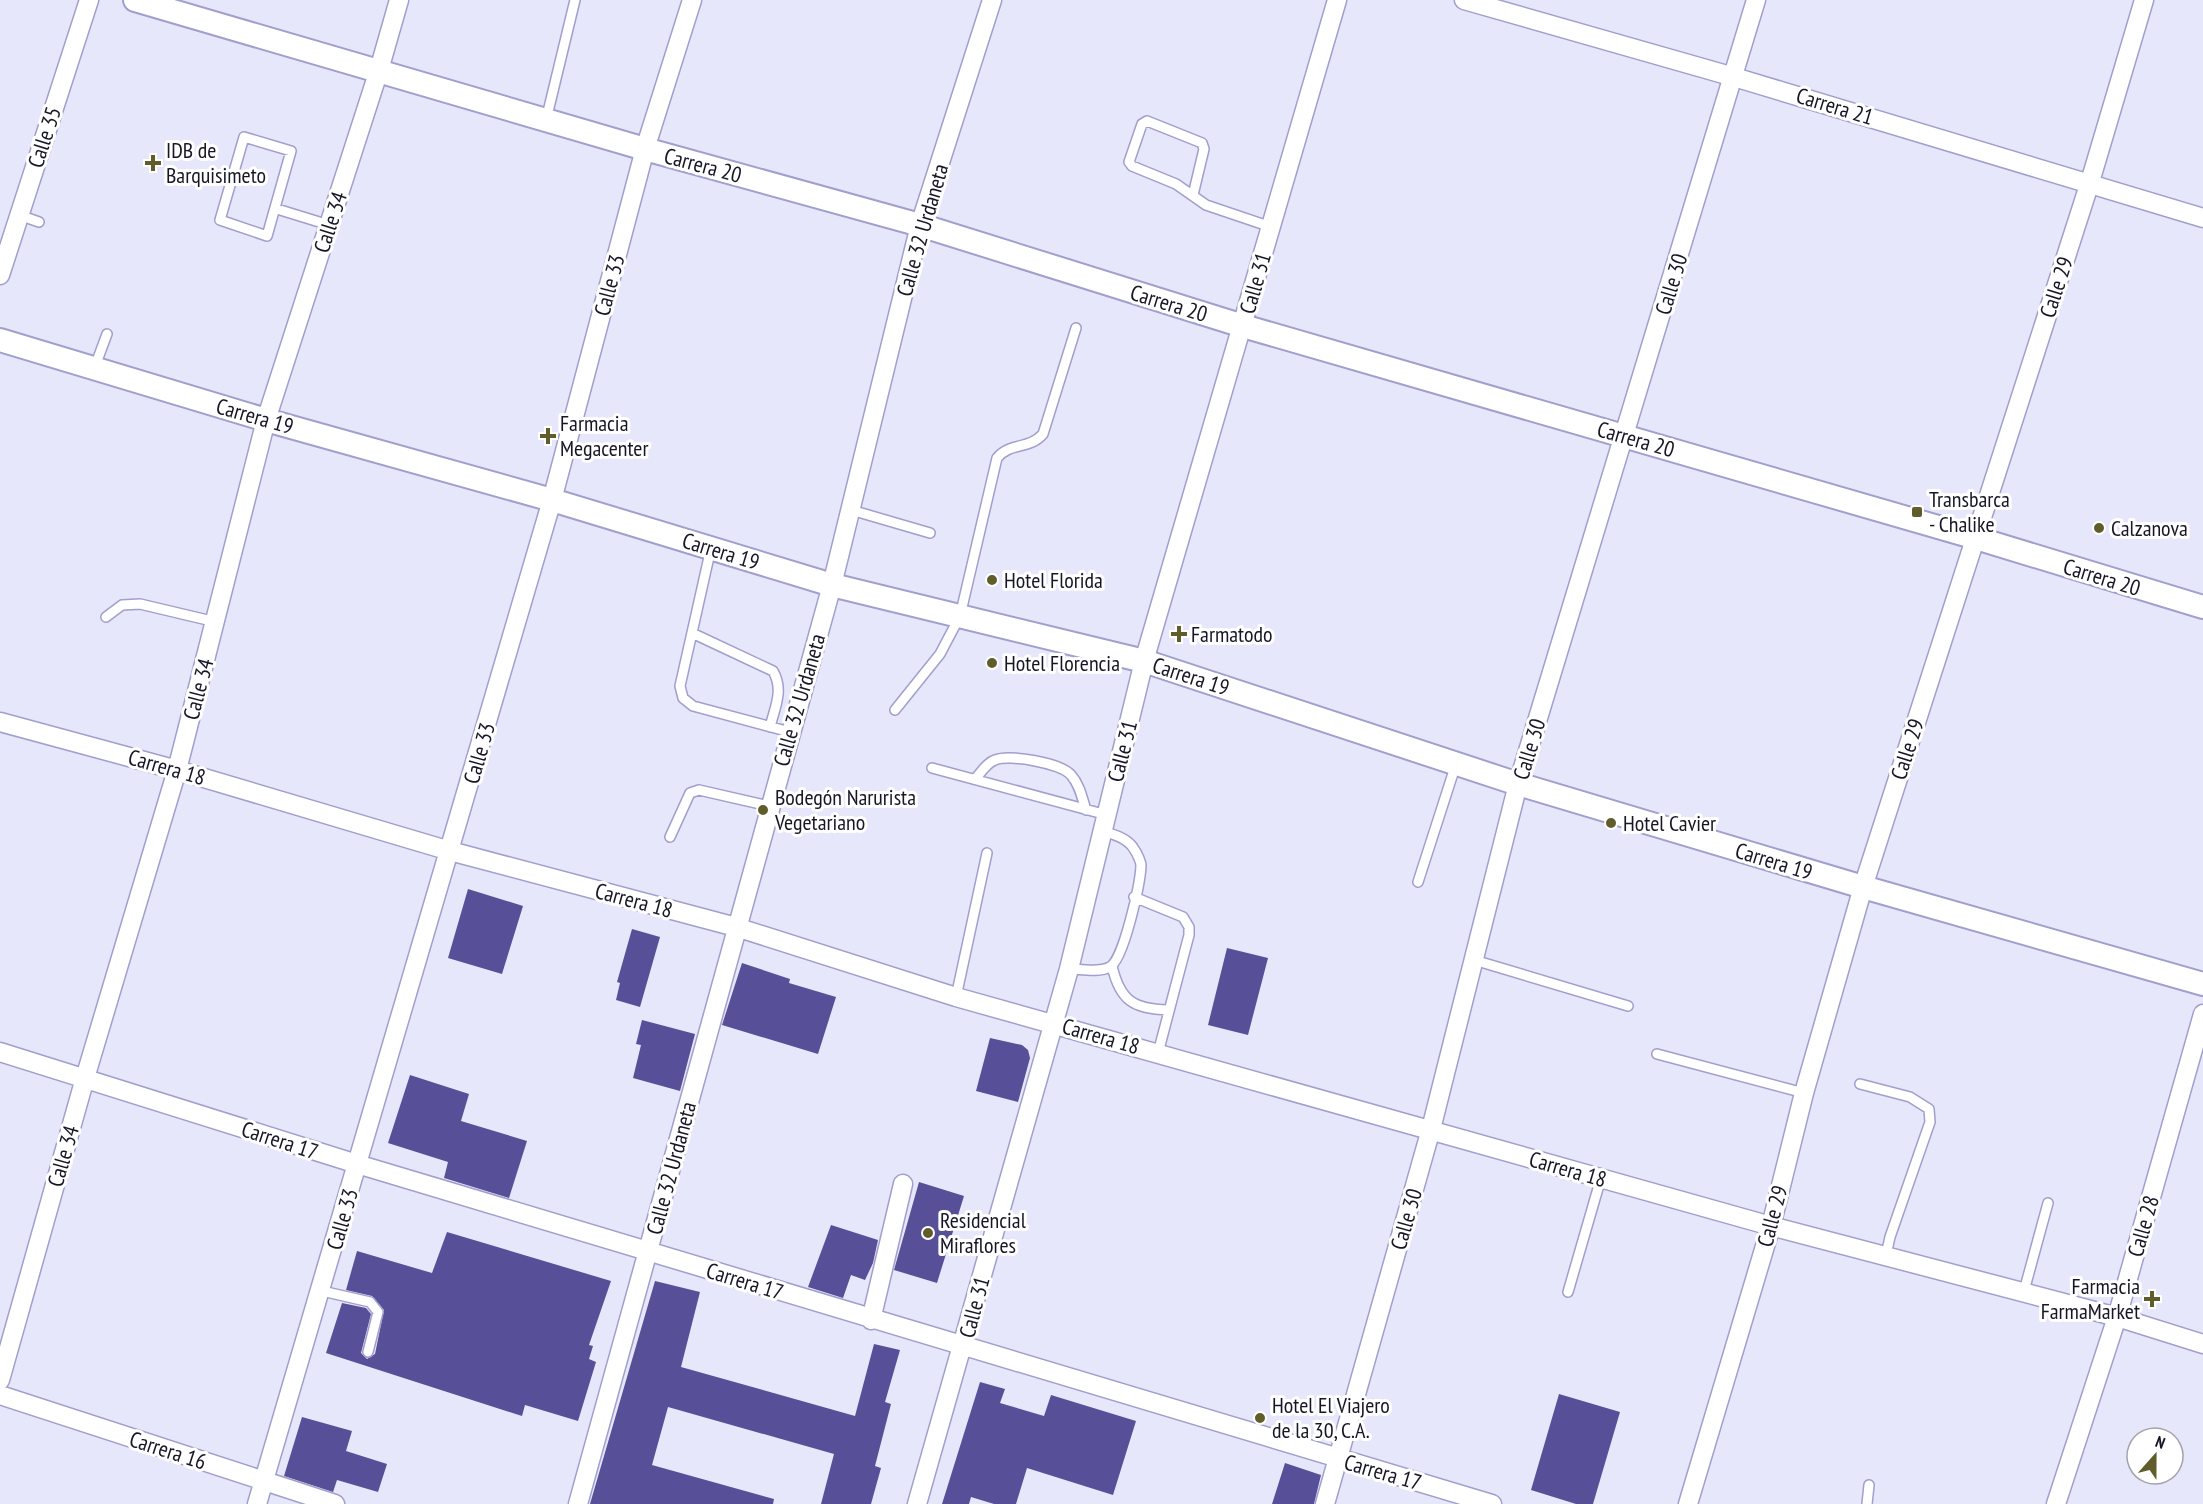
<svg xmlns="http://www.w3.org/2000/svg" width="2203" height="1504" font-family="'PT Sans Narrow',sans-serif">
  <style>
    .building { fill: #574f98 }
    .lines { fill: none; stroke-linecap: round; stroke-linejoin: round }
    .service-casing { stroke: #a09fcd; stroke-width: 12 }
    .minor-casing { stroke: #a09fcd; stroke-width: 21 }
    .tertiary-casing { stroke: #a09fcd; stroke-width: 26 }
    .service { stroke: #fff; stroke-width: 9 }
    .minor { stroke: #fff; stroke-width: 18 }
    .tertiary { stroke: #fff; stroke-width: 22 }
    .poi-dot { fill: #605d2a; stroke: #fff; stroke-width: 2 }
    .labels { text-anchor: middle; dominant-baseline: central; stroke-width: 6; stroke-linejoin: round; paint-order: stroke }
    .street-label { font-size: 22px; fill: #171626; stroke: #fff }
    .poi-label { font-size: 22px; fill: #171626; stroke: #fff; text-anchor: start }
  </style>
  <rect width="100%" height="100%" fill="#e7e7fb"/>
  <!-- building -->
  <path class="building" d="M468 889 523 906 502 974 448 958Z
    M632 929 660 937 640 1007 616 1000 620 983 617 982Z
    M1227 948 1268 958 1248 1035 1208 1025Z
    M742 963 790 979 789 983 836 997 818 1054 722 1025Z
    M642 1020 695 1034 680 1091 633 1078 641 1045 636 1044Z
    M990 1038 1022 1045 1028 1050 1030 1058 1018 1102 976 1091Z
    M410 1075 469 1094 461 1121 527 1141 509 1198 444 1178 448 1162 388 1143Z
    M919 1182 964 1196 937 1283 894 1270Z
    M831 1225 878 1240 873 1263 865 1280 851 1275 843 1298 808 1287Z
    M447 1232 611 1281 589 1345 593 1346 589 1359 596 1362 578 1421 525 1405 522 1416 326 1353 342 1303 366 1308 371 1314 361 1353 367 1359 375 1354 384 1310 372 1296 346 1290 357 1251 432 1273Z
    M655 1281 700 1292 681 1367 855 1416 874 1344 900 1350 885 1402 891 1404 875 1466 881 1468 871 1504H821L834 1454 668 1407 652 1465 774 1499 773 1504H590Z
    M980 1382 1005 1389 1000 1403 1044 1416 1051 1395 1136 1421 1113 1495 1027 1468 1016 1504H994L971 1497 969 1504H942Z
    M1559 1394 1620 1412 1593 1504H1576L1531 1490Z
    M302 1417 352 1431 346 1451 387 1464 378 1492 337 1480 333 1492 284 1476Z
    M1285 1463 1321 1475 1314 1504H1272Z"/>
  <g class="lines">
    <!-- service casing -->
    <g class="service-casing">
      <path id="service" d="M546 120 575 0
        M244 137 291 151 267 236 220 220Z
        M1193 195 1204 149 1202 143 1147 121 1142 124 1129 162 1132 166 1176 184 1206 205 1271 227
        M277 209 329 225
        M19 215 39 222
        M94 369 107 334
        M851 510 930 533
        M711 548 680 686 683 698 693 706 790 732
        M106 617 122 605 140 604 216 622
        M692 633 773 671C784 690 775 707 770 727
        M895 710 940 654 960 616 997 458C1010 442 1029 450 1043 434L1076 328
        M932 768 1107 815
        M975 779C981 773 986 763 995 760 1009 754 1061 763 1071 775 1080 785 1082 798 1086 810
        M670 837 690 793 699 790 769 806
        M1418 882 1456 764
        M1134 897 1183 917 1189 927V935L1158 1053
        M1474 960 1628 1006
        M1112 966C1120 1001 1134 1009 1168 1010
        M1069 969C1080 969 1099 973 1110 967 1124 959 1140 884 1141 866 1141 862 1137 853 1134 849 1128 838 1114 835 1103 831
        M956 997 987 853
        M1657 1054 1804 1093
        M1860 1084 1910 1097 1929 1109 1930 1122 1890 1237 1886 1255
        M322 1291 370 1302 378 1312 368 1352
        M2024 1291 2048 1203
        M1568 1292 1601 1178
        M1867 1504 1869 1485"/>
    </g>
    <!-- minor casing -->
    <g class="minor-casing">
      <path id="minor" d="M1464 0 1734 77 2203 218
        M0 275 89 0
        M0 722 177 770 450 851 736 927 956 997 1771 1226 2117 1317 2203 1344
        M0 1052 357 1164 1492 1504
        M871 1320 903 1184
        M0 1380 85 1078 177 770 266 420 379 70 399 0
        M0 1395 335 1504
        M257 1504 552 500 645 149 692 0
        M578 1504 832 585 920 225 992 0
        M917 1504 1069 969 1144 661 1337 0
        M1325 1504 1431 1129 1518 784 1756 0
        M1688 1504 1771 1226 1804 1093 1863 887 2090 182 2144 0
        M2056 1504 2117 1317 2203 1014"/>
    </g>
    <!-- tertiary casing -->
    <g class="tertiary-casing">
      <path id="tertiary" d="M135 0 645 149 920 225 1243 326 1976 538 2203 607
        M0 340 266 420 552 500 832 585 1144 661 1518 784 1863 887 2203 984"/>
    </g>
    <!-- service -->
    <use href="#service" class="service"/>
    <!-- minor -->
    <use href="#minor" class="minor"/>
    <!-- tertiary -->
    <use href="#tertiary" class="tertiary"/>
  </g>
  <!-- markers -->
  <g class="poi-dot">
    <path d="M150 154h6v6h6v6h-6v6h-6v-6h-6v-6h6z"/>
    <path d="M545 427h6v6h6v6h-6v6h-6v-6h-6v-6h6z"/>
    <rect x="1911" y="506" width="12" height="12" rx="3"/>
    <circle cx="2099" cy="528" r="6"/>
    <circle cx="992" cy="580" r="6"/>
    <path d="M1176 625h6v6h6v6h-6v6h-6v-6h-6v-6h6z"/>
    <circle cx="992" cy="663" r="6"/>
    <circle cx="763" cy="810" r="6"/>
    <circle cx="1611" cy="823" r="6"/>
    <circle cx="928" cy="1233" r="6"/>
    <path d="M2149 1290h6v6h6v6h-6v6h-6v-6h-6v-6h6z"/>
    <circle cx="1260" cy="1418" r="6"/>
  </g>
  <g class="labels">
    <!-- street labels -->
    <g class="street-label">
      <text transform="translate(1835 106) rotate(17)">Carrera 21</text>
      <text transform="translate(44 137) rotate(-72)">Calle 35</text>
      <text transform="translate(703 165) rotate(15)">Carrera 20</text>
      <text transform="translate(330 222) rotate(-72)">Calle 34</text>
      <text transform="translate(922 230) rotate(-74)">Calle 32 Urdaneta</text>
      <text transform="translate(1255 283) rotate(-74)">Calle 31</text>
      <text transform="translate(1671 284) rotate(-73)">Calle 30</text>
      <text transform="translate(609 285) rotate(-75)">Calle 33</text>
      <text transform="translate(2056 287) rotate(-72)">Calle 29</text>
      <text transform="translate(1169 303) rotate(17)">Carrera 20</text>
      <text transform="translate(255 416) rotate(16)">Carrera 19</text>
      <text transform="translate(1636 439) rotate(16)">Carrera 20</text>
      <text transform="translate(721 551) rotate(17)">Carrera 19</text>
      <text transform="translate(2102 577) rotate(17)">Carrera 20</text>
      <text transform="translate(1191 676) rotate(18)">Carrera 19</text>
      <text transform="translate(198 689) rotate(-75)">Calle 34</text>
      <text transform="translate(799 700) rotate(-74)">Calle 32 Urdaneta</text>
      <text transform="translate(1529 749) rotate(-73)">Calle 30</text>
      <text transform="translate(1907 749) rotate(-72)">Calle 29</text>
      <text transform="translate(1122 751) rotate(-76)">Calle 31</text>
      <text transform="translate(479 753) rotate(-74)">Calle 33</text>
      <text transform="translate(167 767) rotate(16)">Carrera 18</text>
      <text transform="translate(1774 861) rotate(17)">Carrera 19</text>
      <text transform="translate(634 900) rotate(15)">Carrera 18</text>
      <text transform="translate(1101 1036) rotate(16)">Carrera 18</text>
      <text transform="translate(280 1140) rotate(18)">Carrera 17</text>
      <text transform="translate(63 1156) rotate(-74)">Calle 34</text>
      <text transform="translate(671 1168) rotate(-75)">Calle 32 Urdaneta</text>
      <text transform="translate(1568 1169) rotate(16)">Carrera 18</text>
      <text transform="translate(1772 1216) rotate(-75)">Calle 29</text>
      <text transform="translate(342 1219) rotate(-74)">Calle 33</text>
      <text transform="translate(1406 1219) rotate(-74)">Calle 30</text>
      <text transform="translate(2143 1226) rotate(-74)">Calle 28</text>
      <text transform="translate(745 1281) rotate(17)">Carrera 17</text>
      <text transform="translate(974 1307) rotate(-75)">Calle 31</text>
      <text transform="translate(168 1450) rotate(18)">Carrera 16</text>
      <text transform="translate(1383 1472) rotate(16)">Carrera 17</text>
    </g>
    <!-- poi labels -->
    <g class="poi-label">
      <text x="166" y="150">IDB de<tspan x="166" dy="25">Barquisimeto</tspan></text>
      <text x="560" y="423">Farmacia<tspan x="560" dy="25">Megacenter</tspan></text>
      <text x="1929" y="499">Transbarca<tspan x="1929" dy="25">- Chalike</tspan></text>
      <text x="2111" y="528">Calzanova</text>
      <text x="1004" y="580">Hotel Florida</text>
      <text x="1191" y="634">Farmatodo</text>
      <text x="1004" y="663">Hotel Florencia</text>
      <text x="775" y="797">Bodegón Narurista<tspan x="775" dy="25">Vegetariano</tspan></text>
      <text x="1623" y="823">Hotel Cavier</text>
      <text x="940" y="1220">Residencial<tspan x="940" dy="25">Miraflores</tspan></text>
      <text x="2140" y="1286" text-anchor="end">Farmacia<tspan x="2140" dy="25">FarmaMarket</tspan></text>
      <text x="1272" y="1405">Hotel El Viajero<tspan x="1272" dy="25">de la 30, C.A.</tspan></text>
    </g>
  </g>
  <!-- north arrow -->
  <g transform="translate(2155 1456) rotate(21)"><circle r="28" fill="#ffffff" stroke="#a2a2a8" stroke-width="1.5"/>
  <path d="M0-4.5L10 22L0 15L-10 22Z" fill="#605d2a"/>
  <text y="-9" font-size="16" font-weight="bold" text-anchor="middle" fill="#171626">N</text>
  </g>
</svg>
